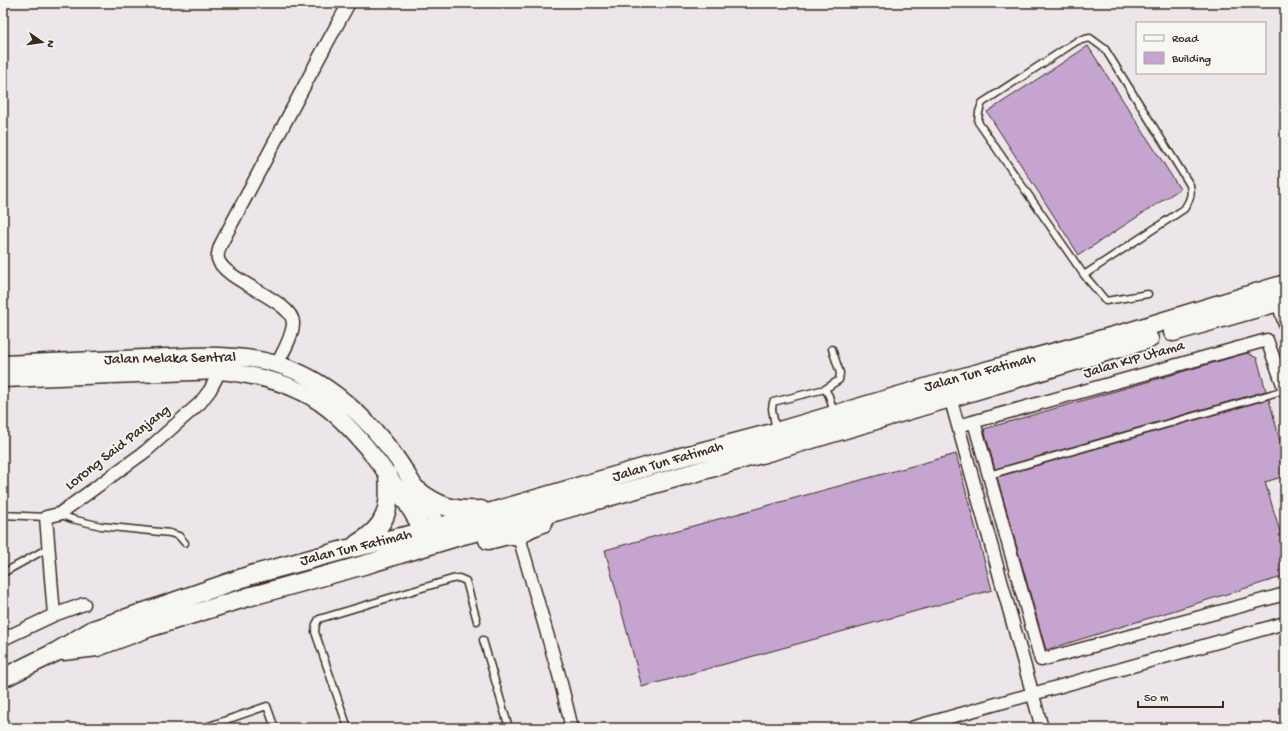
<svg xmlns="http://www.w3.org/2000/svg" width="1288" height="731" font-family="'Gochi Hand',sans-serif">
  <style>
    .building { fill: #c5a5d0; stroke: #3b2a1e }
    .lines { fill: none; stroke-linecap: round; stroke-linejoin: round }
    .service-casing { stroke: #3b2a1e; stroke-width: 9 }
    .minor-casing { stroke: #3b2a1e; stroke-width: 15 }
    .tertiary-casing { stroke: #3b2a1e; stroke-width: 19 }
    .secondary-casing { stroke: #3b2a1e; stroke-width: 21 }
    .service { stroke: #f6f6f2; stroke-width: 6 }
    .minor { stroke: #f6f6f2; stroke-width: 12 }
    .tertiary { stroke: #f6f6f2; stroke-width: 16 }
    .secondary { stroke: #f6f6f2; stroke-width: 18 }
    .labels { text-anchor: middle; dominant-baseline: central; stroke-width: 3.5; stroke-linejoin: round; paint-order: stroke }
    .street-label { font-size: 15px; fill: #3b2a1e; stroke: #f6f6f2 }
  </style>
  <rect width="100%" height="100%" fill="#ece6eb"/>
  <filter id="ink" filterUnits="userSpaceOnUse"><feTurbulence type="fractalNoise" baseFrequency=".025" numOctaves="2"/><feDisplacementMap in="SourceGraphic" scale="8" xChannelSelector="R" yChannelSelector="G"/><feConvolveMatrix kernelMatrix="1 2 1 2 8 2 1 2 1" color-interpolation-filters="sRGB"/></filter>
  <g filter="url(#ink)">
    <!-- building -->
    <path class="building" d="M1088 46 1180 189 1079 255 987 112Z
      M1247 353 1257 358 1266 391 995 469 984 429Z
      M1269 399 1285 460V476L1265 482 1285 548V576L1046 650 997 477Z
      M956 454 992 590 642 687 605 550Z"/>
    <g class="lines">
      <!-- service casing -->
      <g class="service-casing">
        <path id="service" d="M1084 275 1184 209C1190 200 1192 195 1190 185L1105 49 1090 38 1077 41 982 103 979 112 978 122 1084 275 1106 301 1148 294
          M825 389 829 396 834 413
          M776 431 772 409 773 402 825 389 839 380 840 373 832 349
          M989 475 1285 390
          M59 514 72 519 101 526 170 533 179 536 185 543
          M3 515 46 517
          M3 573 48 548
          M483 640 509 728
          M203 728 267 706 275 728
          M348 728 315 632 316 624 319 619 452 579 459 578 466 581 477 621"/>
      </g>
      <!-- minor casing -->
      <g class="minor-casing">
        <path id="minor" d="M1276 295 1285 325
          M277 364C283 352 292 338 293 324 295 301 224 281 218 259 217 255 219 249 221 244L320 56 349 3
          M950 397 1042 728
          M974 422 1041 660 1285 594
          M958 426 1267 340 1285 390
          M519 537 559 675 572 728
          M54 615 46 517 59 514 146 451 200 403 210 390 220 371
          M3 639 54 615 84 604
          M911 728 1285 623"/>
      </g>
      <!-- tertiary casing -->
      <g class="tertiary-casing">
        <path id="tertiary" d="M3 364 191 356C220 355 248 356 276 364 326 378 369 419 398 460 405 470 411 481 418 492 427 507 437 522 446 538
          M3 379 220 371C248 374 276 379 302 392 352 415 404 494 429 543"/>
      </g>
      <!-- secondary casing -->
      <g class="secondary-casing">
        <path id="secondary" d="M1173 332 1285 300
          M417 490C438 507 454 511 481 510
          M488 540 508 535 519 537C525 528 534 527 543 523
          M357 544C387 527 391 508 388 475
          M63 651 97 647 148 628 248 597 371 563 463 535 558 511 775 450 1149 339
          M3 678 56 652 93 630 251 575 348 549 423 532 670 460 776 432 946 382 1125 333 1285 284"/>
      </g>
      <!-- service -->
      <use href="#service" class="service"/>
      <!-- minor -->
      <use href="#minor" class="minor"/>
      <!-- tertiary -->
      <use href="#tertiary" class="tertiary"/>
      <!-- secondary -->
      <use href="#secondary" class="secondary"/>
    </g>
  </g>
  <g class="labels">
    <!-- street labels -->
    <g class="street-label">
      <text transform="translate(170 359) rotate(-1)">Jalan Melaka Sentral</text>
      <text transform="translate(1134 360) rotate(-16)">Jalan KIP Utama</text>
      <text transform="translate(980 373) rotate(-15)">Jalan Tun Fatimah</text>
      <text transform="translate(118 448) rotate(-38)">Lorong Said Panjang</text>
      <text transform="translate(668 462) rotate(-16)">Jalan Tun Fatimah</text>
      <text transform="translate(356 548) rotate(-14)">Jalan Tun Fatimah</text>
    </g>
  </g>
  <!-- margin -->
  <rect width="1288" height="731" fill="none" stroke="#f6f6f2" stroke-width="16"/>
  <rect x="8" y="8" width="1272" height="715" fill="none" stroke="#3b2a1e" stroke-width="1.5" filter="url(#ink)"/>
  <!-- legend -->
  <rect x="1136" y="22" width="130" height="52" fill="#f6f6f2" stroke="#aba49d"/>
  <rect x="1144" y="35" width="20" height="6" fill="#f6f6f2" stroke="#aba49d"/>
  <text x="1172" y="42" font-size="12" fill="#3b2a1e">Road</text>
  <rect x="1144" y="52" width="20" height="12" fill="#c5a5d0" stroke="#aba49d"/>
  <text x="1172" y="62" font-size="12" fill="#3b2a1e">Building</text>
  <!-- north arrow -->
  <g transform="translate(42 42) rotate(103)" stroke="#f6f6f2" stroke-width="3" paint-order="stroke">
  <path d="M0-3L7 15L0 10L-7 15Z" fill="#3b2a1e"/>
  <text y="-6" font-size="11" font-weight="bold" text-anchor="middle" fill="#3b2a1e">N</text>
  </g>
  <!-- scale -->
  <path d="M1138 701v6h85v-6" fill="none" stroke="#3b2a1e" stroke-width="2"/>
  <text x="1144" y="701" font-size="12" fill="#3b2a1e" stroke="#f6f6f2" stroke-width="3" paint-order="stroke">50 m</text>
</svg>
